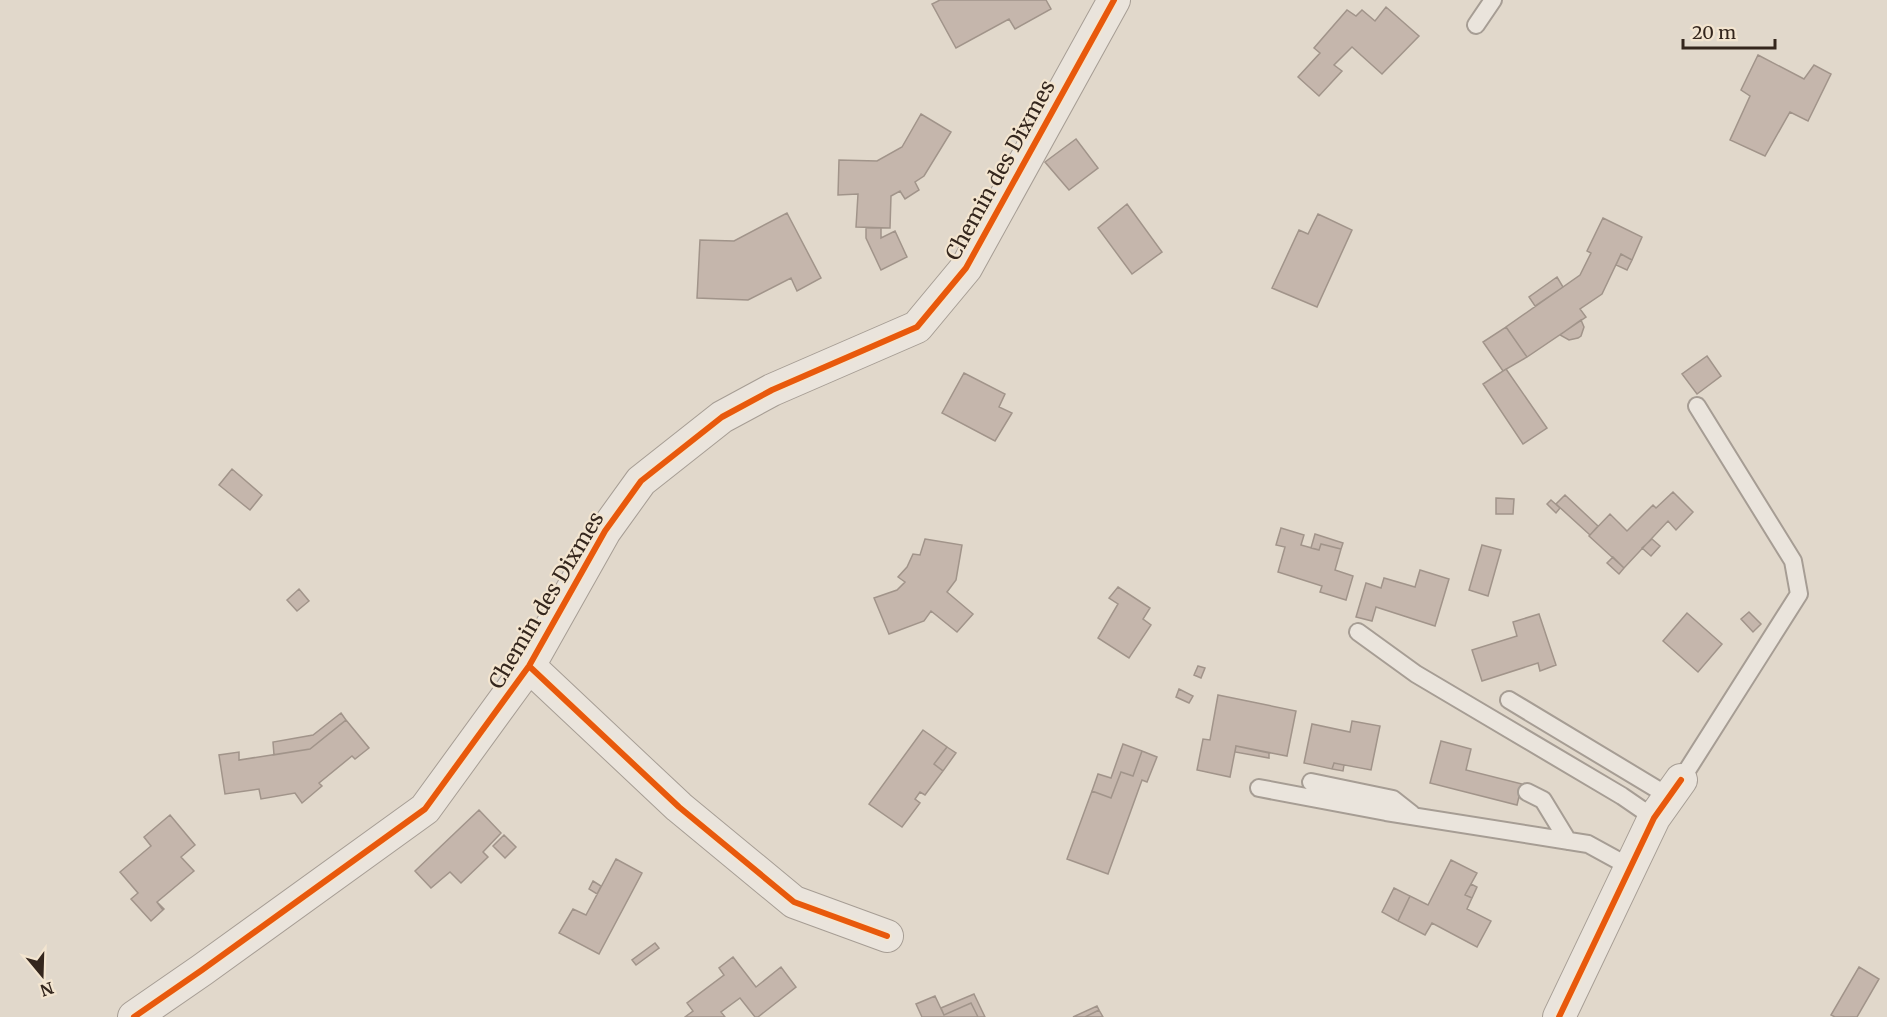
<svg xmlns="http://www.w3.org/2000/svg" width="1887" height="1017" font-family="Merriweather,serif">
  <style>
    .building { fill: #c5b6ac; stroke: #a1948a; stroke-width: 1.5 }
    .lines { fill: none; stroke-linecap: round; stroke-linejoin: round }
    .lane-casing { stroke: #a69d94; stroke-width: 20 }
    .street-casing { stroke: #a69d94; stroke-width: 34 }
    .lane { stroke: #eae4dc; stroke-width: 16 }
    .street { stroke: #eae4dc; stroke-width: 32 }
    .cycleway-casing { stroke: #f3e5d0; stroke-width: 10 }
    .cycleway { stroke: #e8590c; stroke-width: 6 }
    .labels { text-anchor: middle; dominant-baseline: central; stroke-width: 4.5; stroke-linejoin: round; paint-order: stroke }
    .street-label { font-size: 21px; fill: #34261d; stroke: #f3e5d0 }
  </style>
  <rect width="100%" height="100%" fill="#e1d8cb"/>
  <!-- building -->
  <path class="building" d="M940 0H1046L1051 9 1015 29 1009 19 956 48 932 4Z
    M1386 7 1419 36 1382 74 1352 47 1334 65 1342 71 1319 96 1298 77 1320 53 1314 48 1347 10 1356 16 1362 10 1375 21Z
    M1758 55 1804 79 1814 65 1831 74 1808 121 1790 112 1765 156 1730 140 1750 96 1741 90Z
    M921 114 951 132 924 176 915 182 919 190 905 199 900 191 891 196 890 228 856 227 858 194 838 195 839 160 877 161 902 147Z
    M1076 139 1098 168 1069 190 1045 162Z
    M1127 204 1162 252 1132 274 1098 228Z
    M787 213 821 278 797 291 791 278 748 300 697 298 700 240 734 241Z
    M1318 214 1352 230 1317 307 1272 288 1299 230 1308 234Z
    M1603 218 1642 237 1632 260 1621 254 1602 294 1580 309 1586 317 1527 357 1506 327 1580 275 1591 253 1587 251Z
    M866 228H881V238L895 231 907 257 881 270 866 238Z
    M1621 254 1632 260 1627 270 1616 265Z
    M1557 277 1563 287 1535 306 1529 297Z
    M1581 320 1584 327 1581 336 1578 338 1569 340 1560 335Z
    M1506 327 1527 357 1503 371 1483 342Z
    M1707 356 1721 376 1697 394 1682 374Z
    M1506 369 1547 428 1523 444 1483 384Z
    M964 373 1005 394 999 407 1012 413 995 441 942 413Z
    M232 469 262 495 250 510 219 485Z
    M1673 492 1693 512 1676 530 1668 521 1624 568 1589 536 1610 514 1627 531 1653 505 1656 508Z
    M1565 495 1598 526 1590 535 1556 504Z
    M1496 498 1514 499 1513 514H1496Z
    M1551 500 1560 508 1556 513 1547 504Z
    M1281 528 1304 535 1301 545 1319 550 1321 544 1341 549 1335 570 1353 576 1346 600 1320 592 1322 586 1278 572 1285 547 1276 545Z
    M1315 534 1343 543 1341 549 1321 544 1319 550 1311 548Z
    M925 539 962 545 956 580 947 592 973 614 957 632 931 611 924 621 889 634 874 598 897 590 905 582 898 577 907 567 913 554 920 555Z
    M1652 539 1660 546 1651 556 1642 548Z
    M1482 545 1501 550 1488 596 1469 590Z
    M1613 557 1624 568 1619 574 1607 563Z
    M1420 570 1449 579 1435 626 1376 607 1372 621 1356 617 1366 583 1381 588 1384 578 1415 587Z
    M1118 587 1150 608 1143 619 1151 625 1129 658 1098 638 1118 604 1109 598Z
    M299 589 309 601 297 611 287 600Z
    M1749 612 1761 624 1753 632 1741 619Z
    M1687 613 1722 644 1698 672 1663 641Z
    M1539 614 1556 665 1540 671 1538 663 1482 681 1472 650 1517 636 1513 622Z
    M1198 666 1205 668 1201 678 1194 675Z
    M1179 689 1193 696 1189 703 1176 697Z
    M1218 695 1296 711 1287 756 1236 746 1230 777 1197 770 1203 739 1210 740Z
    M341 713 346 720 310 749 274 755 273 742 313 735Z
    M346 720 369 748 355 759 352 756 319 783 322 786 302 803 295 793 261 799 259 789 225 794 219 755 239 752V760L310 749Z
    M1352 721 1380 726 1371 770 1334 763 1332 769 1304 763 1312 724 1350 732Z
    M923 730 947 747 934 764 943 771 925 795 920 792 915 799 920 803 902 827 869 804Z
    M1441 741 1471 749 1466 770 1522 784 1517 805 1430 783Z
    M1123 744 1142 751 1133 776 1121 772 1111 798 1092 791 1098 774 1111 778Z
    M1236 746 1269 753V758L1235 752Z
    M947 747 956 753 943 771 934 764Z
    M1142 751 1157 757 1147 782 1142 780 1108 874 1067 859 1092 791 1111 798 1121 772 1133 776Z
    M1334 763 1344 765 1343 771 1332 769Z
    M479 810 501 833 483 852 488 857 461 883 450 872 431 888 415 871Z
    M170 815 195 845 181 857 194 871 157 902 164 909 151 921 131 899 138 893 120 872 151 846 144 837Z
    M170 815 195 845 181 857 194 871 157 902 163 910 151 921 131 899 138 893 120 872 151 846 144 837Z
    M504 835 516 847 505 858 493 846Z
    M616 859 642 873 599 954 559 933 573 909 586 915Z
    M1451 860 1477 873 1465 895 1472 898 1467 909 1491 921 1477 947 1432 923 1425 935 1398 921 1410 896 1428 905Z
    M593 881 601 886 597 894 589 889Z
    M1471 884 1477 887 1472 898 1465 895Z
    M1394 888 1410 896 1398 921 1382 912Z
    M655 943 659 948 636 965 632 960Z
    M733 957 756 987 781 967 796 987 758 1017H755L740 998 721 1012 725 1017H685L693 1011 687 1003 724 975 719 968Z
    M1859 967 1879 979 1857 1017H1835L1831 1015Z
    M974 994 985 1017H978L971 1003 944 1015 941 1008Z
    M935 996 944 1015 971 1003 978 1017H922L916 1004Z
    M1097 1006 1099 1010 1085 1017H1073Z
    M1099 1010 1103 1017H1085Z"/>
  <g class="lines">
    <!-- lane casing -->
    <g class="lane-casing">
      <path id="lane" d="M1476 25 1493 0
        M1358 632 1416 674 1622 796 1654 818
        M1509 700 1670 797
        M1681 780 1799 594 1793 561 1697 406
        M1311 782 1393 799 1412 814
        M1259 788 1386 812 1588 844 1630 867
        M1527 792 1543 800 1568 841"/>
    </g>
    <!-- street casing -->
    <g class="street-casing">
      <path id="street" d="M529 666 679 807 794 902 887 936
        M134 1017 202 970 425 809 529 666 605 531 641 481 722 417 772 390 917 327 966 268 1114 0
        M1559 1017 1654 818 1681 780"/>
    </g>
    <!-- lane -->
    <use href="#lane" class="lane"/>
    <!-- street -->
    <use href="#street" class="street"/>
    <!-- cycleway casing -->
    <g class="cycleway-casing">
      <path id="cycleway" d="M529 666 679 807 794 902 887 936
        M134 1017 202 970 425 809 529 666 605 531 641 481 722 417 772 390 917 327 966 268 1114 0
        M1559 1017 1654 818 1681 780"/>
    </g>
    <!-- cycleway -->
    <use href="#cycleway" class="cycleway"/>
  </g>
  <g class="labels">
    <!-- street labels -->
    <g class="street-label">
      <text transform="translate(1000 170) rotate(-61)">Chemin des Dixmes</text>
      <text transform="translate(546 600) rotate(-59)">Chemin des Dixmes</text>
    </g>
  </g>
  <!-- north arrow -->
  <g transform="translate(42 975) rotate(161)" stroke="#f3e5d0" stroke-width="4.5" paint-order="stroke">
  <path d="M0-4.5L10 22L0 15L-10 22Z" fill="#34261d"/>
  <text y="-9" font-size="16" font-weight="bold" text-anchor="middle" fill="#34261d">N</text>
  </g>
  <!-- scale -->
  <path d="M1683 39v9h92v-9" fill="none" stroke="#34261d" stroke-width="3"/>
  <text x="1692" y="39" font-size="18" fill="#34261d" stroke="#f3e5d0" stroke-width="4.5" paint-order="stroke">20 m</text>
</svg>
